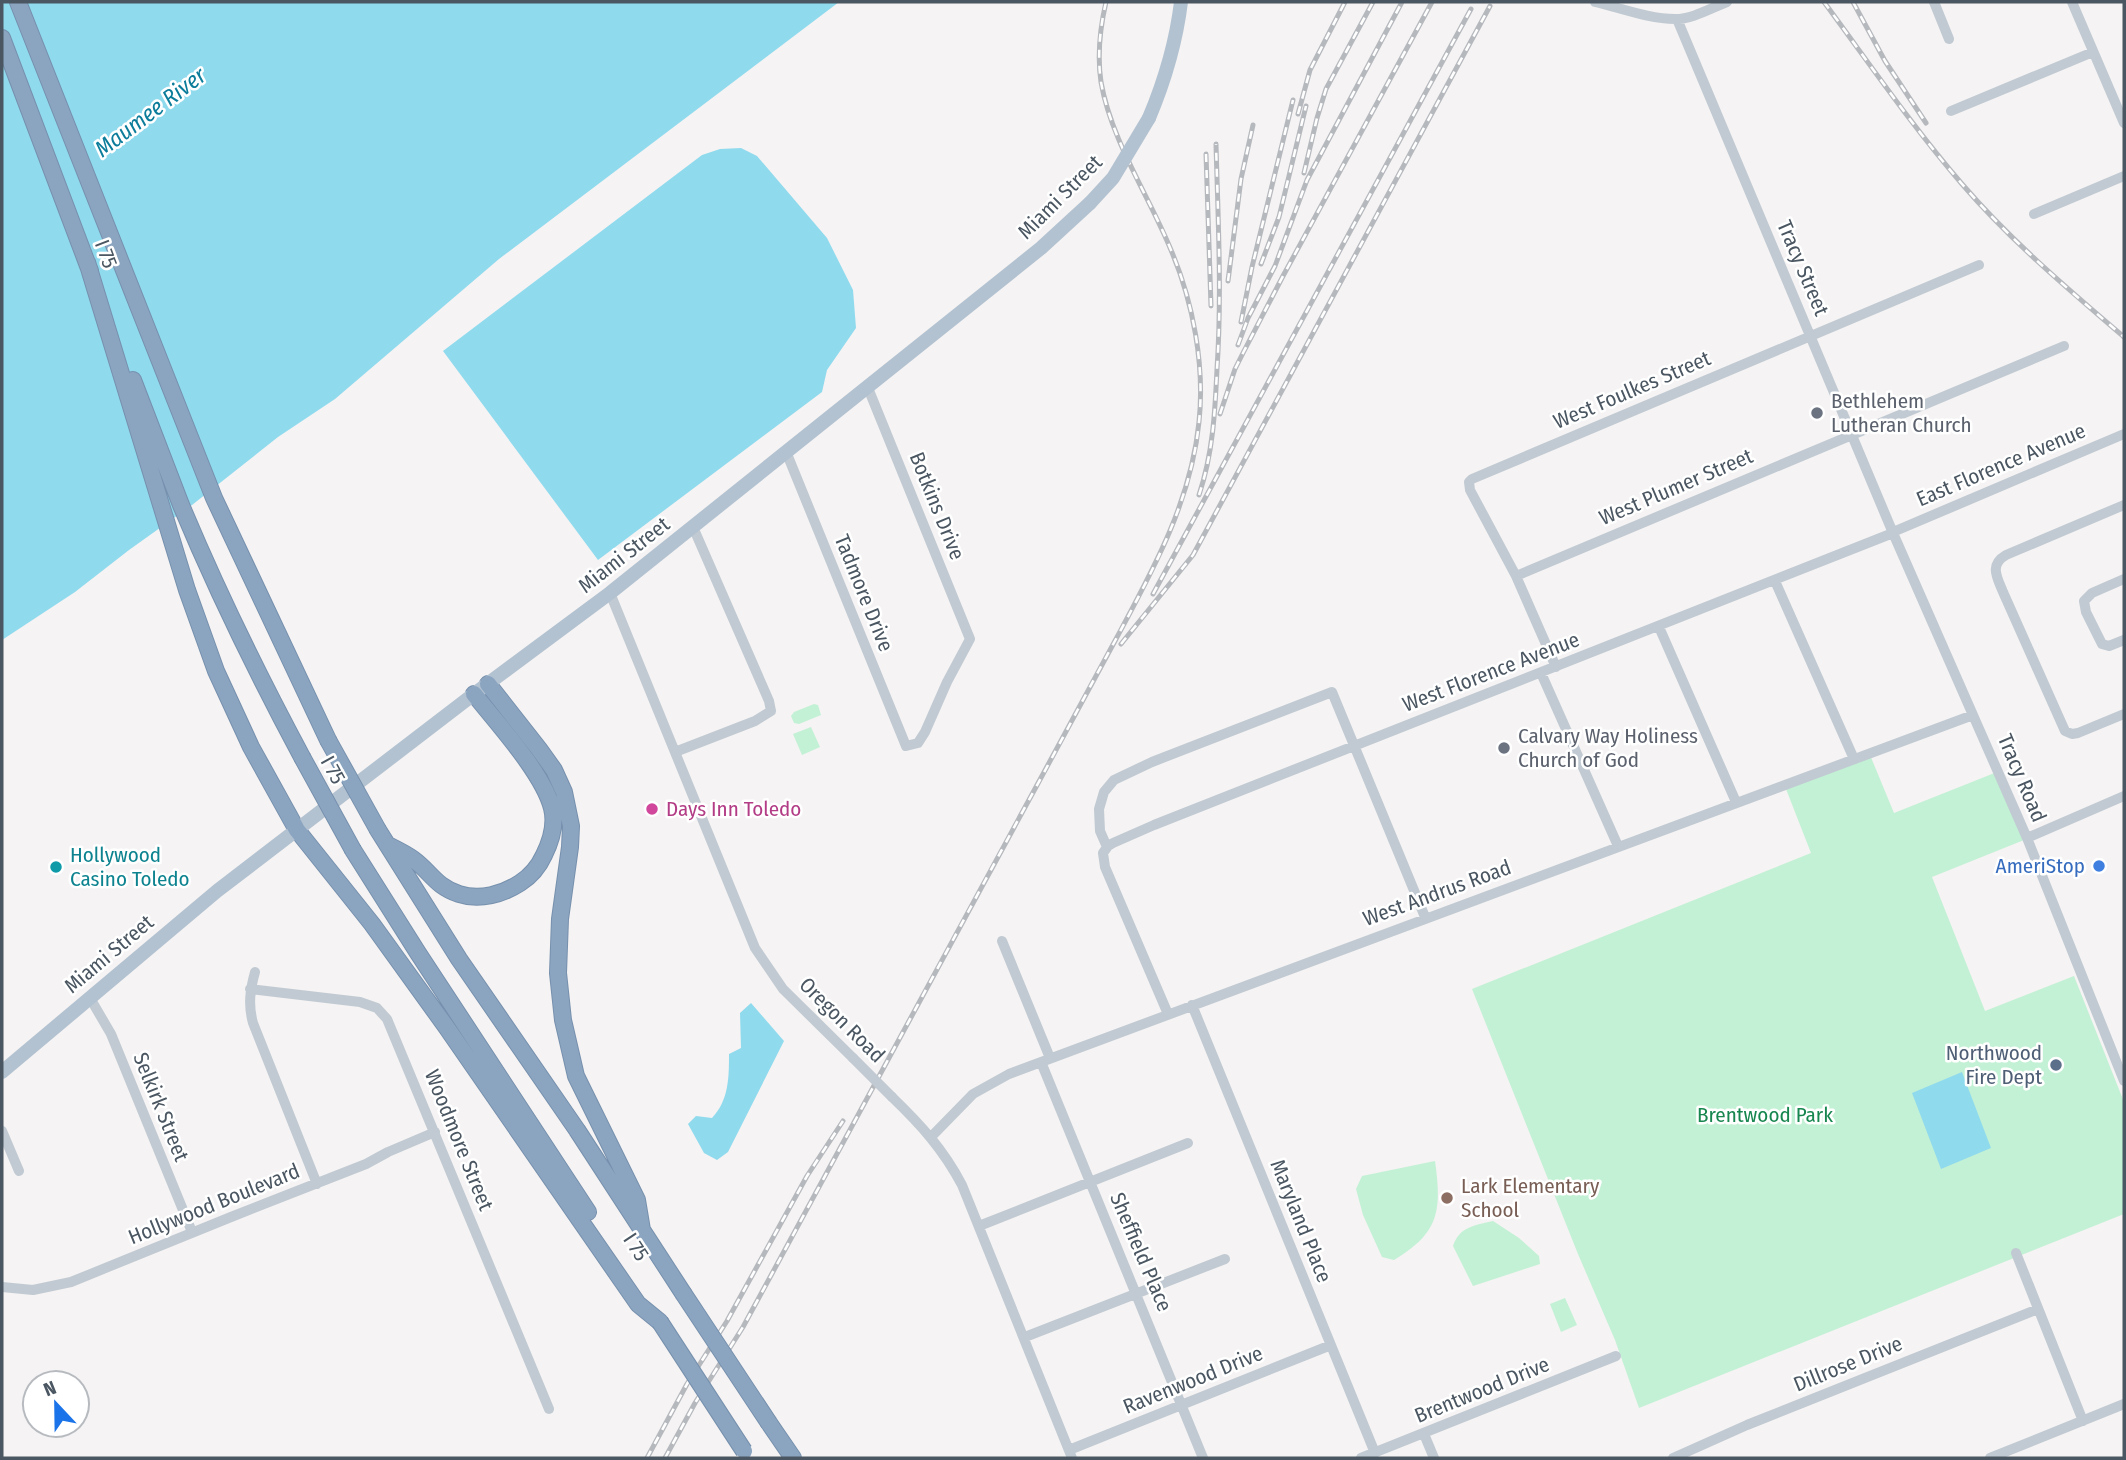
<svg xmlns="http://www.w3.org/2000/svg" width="2126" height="1460" font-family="'Fira Sans Condensed',sans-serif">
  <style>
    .green { fill: #c3f1d5 }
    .water { fill: #90daee }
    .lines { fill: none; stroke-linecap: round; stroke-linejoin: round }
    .highway-casing { stroke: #7690ad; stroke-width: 18 }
    .minor { stroke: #c1cad2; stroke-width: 10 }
    .major { stroke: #b3c2d1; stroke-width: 14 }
    .highway { stroke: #8ba5c1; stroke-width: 16 }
    .rail-casing { stroke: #b5b8bd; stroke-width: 5 }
    .rail { stroke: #fff; stroke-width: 2.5; stroke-dasharray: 8; stroke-linecap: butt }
    .highway-bridge-casing { stroke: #7690ad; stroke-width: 18; stroke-linecap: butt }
    .minor-bridge { stroke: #c1cad2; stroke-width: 10 }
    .major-bridge { stroke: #b3c2d1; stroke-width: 14 }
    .highway-bridge { stroke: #8ba5c1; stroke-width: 16 }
    .worship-dot { fill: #6b7280; stroke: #fff; stroke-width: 2.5 }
    .hotel-dot { fill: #d1479c; stroke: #fff; stroke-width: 2.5 }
    .shop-dot { fill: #3f7fe0; stroke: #fff; stroke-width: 2.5 }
    .culture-dot { fill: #0f9aa8; stroke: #fff; stroke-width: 2.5 }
    .service-dot { fill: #5c6f8a; stroke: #fff; stroke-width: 2.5 }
    .education-dot { fill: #8d6e63; stroke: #fff; stroke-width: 2.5 }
    .labels { text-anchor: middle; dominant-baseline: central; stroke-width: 5; stroke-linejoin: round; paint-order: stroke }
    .street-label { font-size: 21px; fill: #4a5661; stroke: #fff }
    .worship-label { font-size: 21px; fill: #5b616d; stroke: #fff; text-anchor: start }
    .hotel-label { font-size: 21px; fill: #b23c85; stroke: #fff; text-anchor: start }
    .culture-label { font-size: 21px; fill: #0d838f; stroke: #fff; text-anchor: start }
    .shop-label { font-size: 21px; fill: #366cbe; stroke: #fff; text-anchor: end }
    .service-label { font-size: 21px; fill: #4e5e75; stroke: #fff; text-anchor: end }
    .park-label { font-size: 21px; fill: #17864f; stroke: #fff }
    .education-label { font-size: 21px; fill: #785e54; stroke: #fff; text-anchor: start }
    .water-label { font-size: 23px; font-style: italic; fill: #0c7c9b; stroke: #fff }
  </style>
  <rect width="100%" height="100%" fill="#f5f3f3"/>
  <!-- green -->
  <path class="green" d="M814 704 818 705 821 715 799 724 794 723 791 716 794 712Z
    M811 727 820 747 802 755 793 734Z
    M1870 755 1894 813 1997 772 2024 840 1932 877 1985 1011 2074 976 2124 1102V1214L1639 1408 1615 1340 1578 1254 1472 989 1811 853 1786 789Z
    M1435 1161C1442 1211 1439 1233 1394 1260L1382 1257 1363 1215 1356 1189 1362 1176Z
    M1493 1221 1519 1238 1539 1256 1540 1264 1473 1286 1453 1246C1459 1227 1475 1225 1493 1221Z
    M1565 1298 1577 1325 1561 1332 1550 1304Z"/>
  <!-- water -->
  <path class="water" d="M2 2H839L499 259 335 399 278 437 192 505 129 550 75 592 2 640Z
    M741 148 757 156 827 238 853 290 856 328 827 370 822 392 598 560 443 351 702 155 720 149Z
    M751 1003 784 1041 728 1152 717 1160 704 1153 688 1124 696 1116 712 1118C729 1100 729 1077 729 1054L741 1048 740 1013Z
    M1962 1072 1991 1148 1941 1169 1912 1093Z"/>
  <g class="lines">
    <!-- highway casing -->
    <g class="highway-casing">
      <path id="highway" d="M18 2 214 498 328 740
        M2 38 90 271
        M87 262 187 590 216 671 251 747 297 830 372 924 447 1028 638 1304 660 1322
        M133 380C149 422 165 464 181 505 217 591 258 675 302 757
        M488 684 539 749 554 770 564 792 571 826 570 847 560 919 558 973 563 1020 576 1076 637 1200 642 1230
        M378 830 459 959 577 1130 683 1293
        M390 846C398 850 406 854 413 859 431 872 435 886 459 894 480 901 503 894 520 883 531 876 539 866 544 855 551 841 556 824 552 808 543 773 497 723 474 694
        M353 850 418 953 588 1212
        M769 1423 793 1458"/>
    </g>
    <!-- minor -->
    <path class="minor" d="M1595 2C1621 8 1649 19 1675 19 1693 19 1711 8 1727 2
      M1934 2 1949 39
      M2072 2 2124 123
      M1677 19 1893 533 2027 838 2124 1081
      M1951 111 2093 52
      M2034 214 2124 176
      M787 454 906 746 918 743 925 732 947 682 970 639 868 388
      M2124 505 2006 555C1989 565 1997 577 2003 592L2065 731 2072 734 2078 733 2124 714
      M1893 532 2124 434
      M1516 576 2064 346
      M2124 579 2092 593 2084 601 2086 612 2102 644 2109 646 2124 640
      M1775 581 1854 759
      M610 593 755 948 783 989 853 1058
      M1659 627 1736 802
      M1556 667 1516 576 1470 490 1469 482 1472 479 1979 265
      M1541 673 1618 846
      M675 752 755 721 771 711 769 701 693 527
      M2027 838 2124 796
      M1107 847 1100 831 1099 809 1104 792 1114 780 1152 762 1332 692 1425 917
      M1002 941 1050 1058
      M255 972C250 990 248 1005 253 1023L317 1184
      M250 989 360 1002 377 1008 387 1019 549 1409
      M90 998 111 1034 192 1232
      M1192 1005 1375 1453
      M1168 1014 1105 867 1103 853 1108 846 1113 843 1154 825 1893 533
      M1041 1062 1203 1458
      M892 1097C921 1125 943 1149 962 1185L1072 1458
      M2 1131 19 1171
      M931 1137 973 1094 1009 1074 1973 715
      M979 1226 1188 1143
      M2016 1253 2083 1421
      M2 1287 33 1290 71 1282 231 1217 366 1164 388 1152 435 1132
      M1025 1337 1225 1259
      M1424 1434 1434 1458
      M1069 1450 1331 1345
      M1361 1458 1616 1356
      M1673 1458 1747 1425 2038 1309
      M1990 1458 2124 1404"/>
    <!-- major -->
    <path class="major" d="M1149 118C1165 80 1176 43 1181 2
      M2 1072 217 891 474 694 610 593 1041 248 1090 203"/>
    <!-- highway -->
    <use href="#highway" class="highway"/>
    <!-- rail casing -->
    <g class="rail-casing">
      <path id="rail" d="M1824 2C1869 63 1912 126 1962 184 2011 241 2068 289 2124 337
        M1853 2 1885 61 1926 123
        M1298 114 1310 70 1345 2
        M1206 154 1211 306
        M1304 173 1317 118 1326 89 1373 2
        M1261 264 1279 217 1306 106
        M1228 281 1241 179 1253 125
        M1241 322 1252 267 1293 100
        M1238 345 1248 318 1275 266 1307 180 1402 2
        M1220 414 1235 369 1243 353 1283 276 1432 2
        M1199 495C1213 453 1215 412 1217 369 1222 294 1218 219 1216 144
        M1153 594 1471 9
        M1121 644 1193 555 1490 6
        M647 1458 687 1384 727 1321 807 1176 843 1121
        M665 1458 695 1403 743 1327C841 1147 938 967 1036 787 1063 738 1089 688 1116 639 1153 570 1191 502 1199 422 1205 365 1193 302 1171 250 1149 196 1111 140 1101 82 1097 55 1100 28 1106 2"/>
    </g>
    <!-- rail -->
    <use href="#rail" class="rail"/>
    <!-- highway-bridge casing -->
    <g class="highway-bridge-casing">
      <path id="highway-bridge" d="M328 740 378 830
        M302 757 353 850
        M683 1293 769 1423
        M660 1322 744 1451"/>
    </g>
    <!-- minor-bridge -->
    <path class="minor-bridge" d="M853 1058 892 1097"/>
    <!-- major-bridge -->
    <path class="major-bridge" d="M1090 203 1113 178 1149 118"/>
    <!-- highway-bridge -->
    <use href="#highway-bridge" class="highway-bridge"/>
  </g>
  <!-- markers -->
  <g class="worship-dot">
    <circle cx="1817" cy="413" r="7"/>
    <circle cx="1504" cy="748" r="7"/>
  </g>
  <circle class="hotel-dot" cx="652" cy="809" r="7"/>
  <circle class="shop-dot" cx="2099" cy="866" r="7"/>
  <circle class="culture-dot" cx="56" cy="867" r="7"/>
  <circle class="service-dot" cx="2056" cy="1065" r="7"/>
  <circle class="education-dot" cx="1447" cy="1198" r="7"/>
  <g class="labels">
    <!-- street labels -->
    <g class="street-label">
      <text transform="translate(1060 197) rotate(-45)">Miami Street</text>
      <text transform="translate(106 254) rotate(69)">I 75</text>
      <text transform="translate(1803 268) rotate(67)">Tracy Street</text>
      <text transform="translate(1632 390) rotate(-23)">West Foulkes Street</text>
      <text transform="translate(2001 465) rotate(-23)">East Florence Avenue</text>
      <text transform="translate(1676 487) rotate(-23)">West Plumer Street</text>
      <text transform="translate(937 506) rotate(68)">Botkins Drive</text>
      <text transform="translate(624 555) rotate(-38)">Miami Street</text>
      <text transform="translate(864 593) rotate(68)">Tadmore Drive</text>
      <text transform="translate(1491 672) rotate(-21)">West Florence Avenue</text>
      <text transform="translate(333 770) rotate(61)">I 75</text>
      <text transform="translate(2022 778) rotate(67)">Tracy Road</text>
      <text transform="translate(1437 893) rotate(-20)">West Andrus Road</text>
      <text transform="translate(109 954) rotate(-40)">Miami Street</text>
      <text transform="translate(842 1020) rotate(45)">Oregon Road</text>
      <text transform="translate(161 1107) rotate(68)">Selkirk Street</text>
      <text transform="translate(459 1140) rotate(68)">Woodmore Street</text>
      <text transform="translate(214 1204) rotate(-22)">Hollywood Boulevard</text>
      <text transform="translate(1301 1221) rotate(68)">Maryland Place</text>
      <text transform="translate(636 1247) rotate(57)">I 75</text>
      <text transform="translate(1141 1252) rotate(67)">Sheffield Place</text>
      <text transform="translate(1848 1364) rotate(-22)">Dillrose Drive</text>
      <text transform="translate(1193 1380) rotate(-22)">Ravenwood Drive</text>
      <text transform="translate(1482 1390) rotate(-22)">Brentwood Drive</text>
    </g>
    <!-- worship labels -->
    <g class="worship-label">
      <text x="1831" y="401">Bethlehem<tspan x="1831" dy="24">Lutheran Church</tspan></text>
      <text x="1518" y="736">Calvary Way Holiness<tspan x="1518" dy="24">Church of God</tspan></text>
    </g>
    <!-- hotel labels -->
    <g class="hotel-label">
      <text x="666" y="809">Days Inn Toledo</text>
    </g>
    <!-- culture labels -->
    <g class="culture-label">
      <text x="70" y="855">Hollywood<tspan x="70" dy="24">Casino Toledo</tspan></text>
    </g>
    <!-- shop labels -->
    <g class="shop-label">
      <text x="2085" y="866">AmeriStop</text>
    </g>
    <!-- service labels -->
    <g class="service-label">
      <text x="2042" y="1053">Northwood<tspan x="2042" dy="24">Fire Dept</tspan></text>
    </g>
    <!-- park labels -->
    <g class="park-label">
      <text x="1765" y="1115">Brentwood Park</text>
    </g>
    <!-- education labels -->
    <g class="education-label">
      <text x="1461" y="1186">Lark Elementary<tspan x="1461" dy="24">School</tspan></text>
    </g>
    <!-- water labels -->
    <g class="water-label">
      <text transform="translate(150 112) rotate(-37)">Maumee River</text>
    </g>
  </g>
  <!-- border -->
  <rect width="2126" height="1460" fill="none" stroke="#4a5661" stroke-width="7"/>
  <!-- north arrow -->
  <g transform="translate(56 1404) rotate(338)"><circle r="33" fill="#ffffff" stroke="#b7bbc0" stroke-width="2"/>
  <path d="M0-5L12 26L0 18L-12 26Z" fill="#1a73e8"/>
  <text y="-10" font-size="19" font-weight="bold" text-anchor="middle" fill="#4a5661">N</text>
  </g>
</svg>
